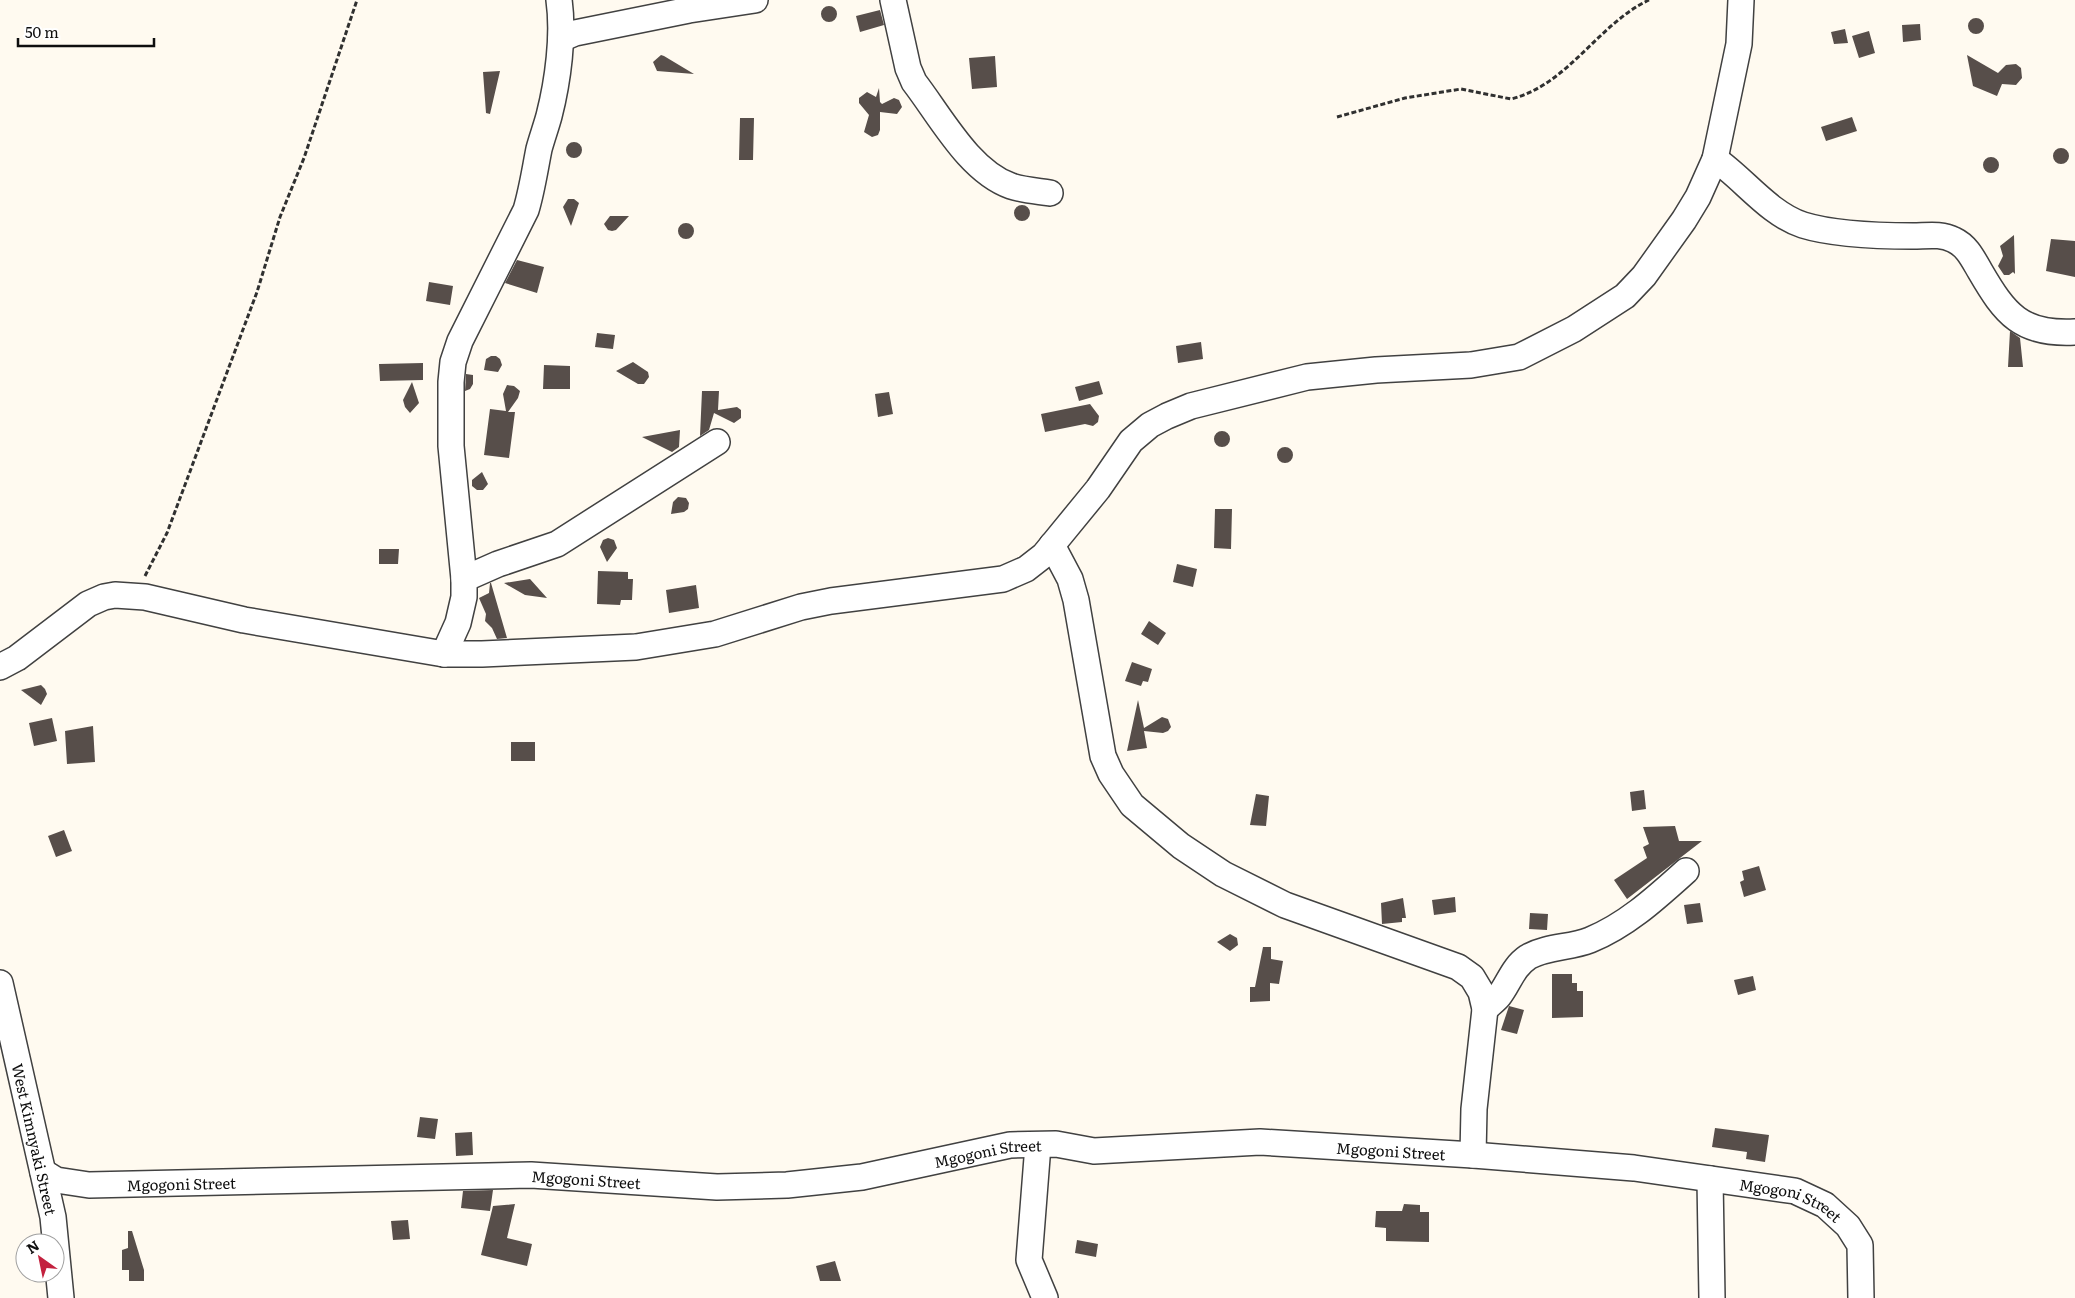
<svg xmlns="http://www.w3.org/2000/svg" width="2075" height="1298" font-family="Literata,serif">
  <style>
    .building { fill: #574e4a }
    .lines { fill: none; stroke-linecap: round; stroke-linejoin: round }
    .minor-casing { stroke: #414141; stroke-width: 28 }
    .path { stroke: #303030; stroke-width: 3; stroke-dasharray: 5 2.5; stroke-linecap: butt }
    .minor { stroke: #fff; stroke-width: 25 }
    .labels { text-anchor: middle; dominant-baseline: central; stroke-width: 5; stroke-linejoin: round; paint-order: stroke }
    .street-label { font-size: 15px; fill: #0e0e0e; stroke: #fff }
  </style>
  <rect width="100%" height="100%" fill="#fffaf0"/>
  <!-- building -->
  <path class="building" d="M821 14a8 8 0 1 1 16 0a8 8 0 1 1-16 0Z
    M880 10 884 25 860 32 856 16Z
    M1968 26a8 8 0 1 1 16 0a8 8 0 1 1-16 0Z
    M1920 24 1921 40 1903 42 1902 25Z
    M1845 29 1848 43 1834 44 1831 32Z
    M1869 31 1875 53 1859 58 1852 36Z
    M661 55 664 56 694 74 657 71 653 62Z
    M1967 55 1998 73 2006 65 2016 64 2021 68 2022 78 2016 85 2002 84 1997 96 1973 86Z
    M995 56 997 87 972 89 969 58Z
    M500 71 490 114 486 113 483 72Z
    M879 88 880 102 882 104 894 98 899 100 902 107 897 114 880 112V130L878 135 872 137 864 132 869 115 859 103V98L867 92 876 97Z
    M1852 117 1857 131 1826 141 1821 127Z
    M740 118H754L753 160H739Z
    M566 150a8 8 0 1 1 16 0a8 8 0 1 1-16 0Z
    M2053 156a8 8 0 1 1 16 0a8 8 0 1 1-16 0Z
    M1983 165a8 8 0 1 1 16 0a8 8 0 1 1-16 0Z
    M568 199H574L579 203 571 226 563 207Z
    M1014 213a8 8 0 1 1 16 0a8 8 0 1 1-16 0Z
    M610 216H629L616 230 612 231 608 230 604 224Z
    M678 231a8 8 0 1 1 16 0a8 8 0 1 1-16 0Z
    M2014 235 2015 274 2013 272 2009 275H2004L1998 266 2003 256 2000 246Z
    M2051 239 2075 241V277L2046 271Z
    M517 260 544 267 537 293 505 283Z
    M429 282 453 286 450 305 426 301Z
    M2010 331 2020 338 2023 367H2008Z
    M597 333 615 335 613 349 595 347Z
    M1201 342 1203 359 1178 363 1176 346Z
    M491 356H496L500 359 502 365 498 372 484 370 486 359Z
    M633 362 648 372 649 377 644 384H638L616 371Z
    M423 363V380L380 381 379 364Z
    M544 365 570 366V389H543Z
    M466 374 473 375V384L470 389 465 391Z
    M1099 381 1103 394 1079 401 1075 387Z
    M412 382 419 403 410 413 405 407 403 400Z
    M507 385 514 386 520 391 518 398 508 412H515L509 458 484 455 490 409 506 411 503 394Z
    M702 391H719L718 410 737 407 741 410V418L734 423 714 413 709 430 700 436Z
    M889 392 893 414 878 417 875 394Z
    M1090 404 1099 416 1098 422 1093 426 1085 424 1045 432 1041 414Z
    M680 430 679 447 672 452 642 437Z
    M1214 439a8 8 0 1 1 16 0a8 8 0 1 1-16 0Z
    M1277 455a8 8 0 1 1 16 0a8 8 0 1 1-16 0Z
    M482 472 488 484 483 490H477L472 486V480Z
    M678 497 686 498 689 503 688 509 684 512 671 514 673 502Z
    M1215 509H1232L1231 549 1214 548Z
    M608 538 614 540 617 548 607 562 600 547 603 540Z
    M379 549H399L398 564H379Z
    M1177 564 1197 569 1193 587 1173 582Z
    M598 571 628 572V579H633L632 600H621L620 605 597 604Z
    M530 579 547 598 525 595 504 583Z
    M490 583H491L507 638 497 639 492 628 485 621 486 614 479 598 489 593Z
    M696 585 699 608 669 613 666 590Z
    M1149 621 1166 633 1158 645 1141 634Z
    M1132 662 1152 669 1148 682 1143 681 1141 686 1125 681Z
    M41 685 45 689 47 694 41 705 21 690Z
    M1138 700 1144 728 1162 717 1168 719 1171 727 1168 731 1163 733 1144 731 1147 748 1127 751Z
    M52 718 57 741 34 746 29 723Z
    M93 726 95 762 67 764 65 731Z
    M511 742H535V761H511Z
    M1644 790 1646 809 1632 811 1630 792Z
    M1256 794 1269 796 1266 826 1250 825Z
    M1675 826 1679 841H1702L1627 899 1614 880 1647 858 1643 847 1649 844 1643 827Z
    M64 830 72 851 56 857 48 836Z
    M1759 866 1766 890 1744 897 1740 882 1744 880 1742 871Z
    M1455 897 1456 912 1434 915 1432 900Z
    M1403 898 1406 918H1402V922L1382 924 1381 903Z
    M1700 903 1703 922 1687 924 1684 905Z
    M1530 913 1548 914 1547 930 1529 929Z
    M1230 934 1237 938 1238 945 1230 951 1217 942Z
    M1263 947H1271V959L1283 961 1279 984 1270 983V1001L1250 1002V987H1255Z
    M1552 974H1572V983H1577V991H1583V1017L1552 1018Z
    M1753 976 1756 990 1738 995 1734 980Z
    M1509 1006 1524 1010 1517 1034 1501 1030Z
    M420 1117 438 1119 435 1139 417 1137Z
    M1715 1128 1769 1135 1765 1162 1746 1159 1747 1152 1712 1147Z
    M472 1132 473 1155 456 1156 455 1133Z
    M493 1190 490 1211 461 1208 463 1191Z
    M515 1204 507 1238 532 1244 527 1266 481 1255 493 1206Z
    M1404 1204 1420 1205V1212H1429V1242L1386 1241V1228L1375 1227 1376 1211H1402Z
    M408 1220 410 1239 393 1240 391 1221Z
    M128 1231H132L144 1270V1281H129V1270H122V1250L128 1248Z
    M1077 1240 1098 1244 1096 1257 1075 1253Z
    M835 1261 841 1281H820L816 1266Z"/>
  <g class="lines">
    <!-- minor casing -->
    <g class="minor-casing">
      <g id="minor">
        <path d="M893 0 908 68 914 82C941 117 969 171 1011 186 1023 190 1037 191 1050 193"/>
        <path d="M561 39 575 33 689 10 755 0"/>
        <path d="M1715 159C1744 179 1769 214 1803 225 1832 234 1881 236 1913 236 1926 236 1941 233 1954 240 1967 246 1973 259 1980 271 2005 314 2021 335 2075 332"/>
        <path d="M1052 545 1070 579 1076 600 1103 756 1111 774 1132 805 1181 846 1223 874 1285 905 1458 967 1472 977 1481 992 1485 1009 1474 1109 1473 1155"/>
        <path d="M464 579 498 564 557 544 717 442"/>
        <path d="M444 654 458 623 464 597V579L451 446V382L453 362 460 341 526 210C532 190 535 169 539 149 542 138 546 127 549 116 558 81 564 35 559 0"/>
        <path d="M0 667 17 658 88 604 104 597 115 595 145 597 244 620 444 654H482L636 647 715 634 801 607 831 601 1003 579 1026 569 1044 555 1098 489 1131 441 1150 425 1167 416 1191 406 1307 377 1376 370 1471 365 1519 357 1574 329 1625 296 1644 276 1684 220 1698 197 1715 159 1739 44 1741 0"/>
        <path id="s1" d="M0 983 53 1217 61 1298"/>
        <path d="M1485 1009C1489 1005 1495 1001 1499 996 1509 983 1513 967 1528 957 1547 946 1570 948 1590 940 1627 925 1657 897 1686 871"/>
        <path d="M1038 1145 1029 1260 1045 1298"/>
        <path id="s2" d="M43 1172 56 1180 89 1185 531 1175 717 1187 787 1185 862 1177 1010 1145 1056 1144 1094 1151 1260 1142 1473 1155 1634 1168 1795 1191 1825 1205 1848 1226 1860 1245 1861 1298"/>
        <path d="M1710 1179 1712 1298"/>
      </g>
    </g>
    <!-- path -->
    <path class="path" d="M1337 117 1405 98 1461 89 1511 99C1568 85 1598 24 1649 0
      M145 576 167 533 257 292 280 217 304 158 357 0"/>
    <!-- minor -->
    <use href="#minor" class="minor"/>
  </g>
  <g class="labels">
    <!-- street labels -->
    <g class="street-label">
      <text stroke="none"><textPath href="#s1" startOffset="160">West Kimnyaki Street</textPath></text>
      <text stroke="none"><textPath href="#s2" startOffset="1356">Mgogoni Street</textPath></text>
      <text stroke="none"><textPath href="#s2" startOffset="951">Mgogoni Street</textPath></text>
      <text stroke="none"><textPath href="#s2" startOffset="546">Mgogoni Street</textPath></text>
      <text stroke="none"><textPath href="#s2" startOffset="141">Mgogoni Street</textPath></text>
      <text stroke="none"><textPath href="#s2" startOffset="1761">Mgogoni Street</textPath></text>
    </g>
  </g>
  <!-- north arrow -->
  <g transform="translate(40 1258) rotate(327)"><circle r="24" fill="#ffffff" stroke="#9f9f9f"/>
  <path d="M0-4L9 19L0 12L-9 19Z" fill="#c3213e"/>
  <text y="-8" font-size="14" font-weight="bold" text-anchor="middle" fill="#0e0e0e">N</text>
  </g>
  <!-- scale -->
  <path d="M18 38v8h136v-8" fill="none" stroke="#0e0e0e" stroke-width="2.5"/>
  <text x="25" y="38" font-size="15" fill="#0e0e0e" stroke="#ffffff" stroke-width="4" paint-order="stroke">50 m</text>
</svg>
